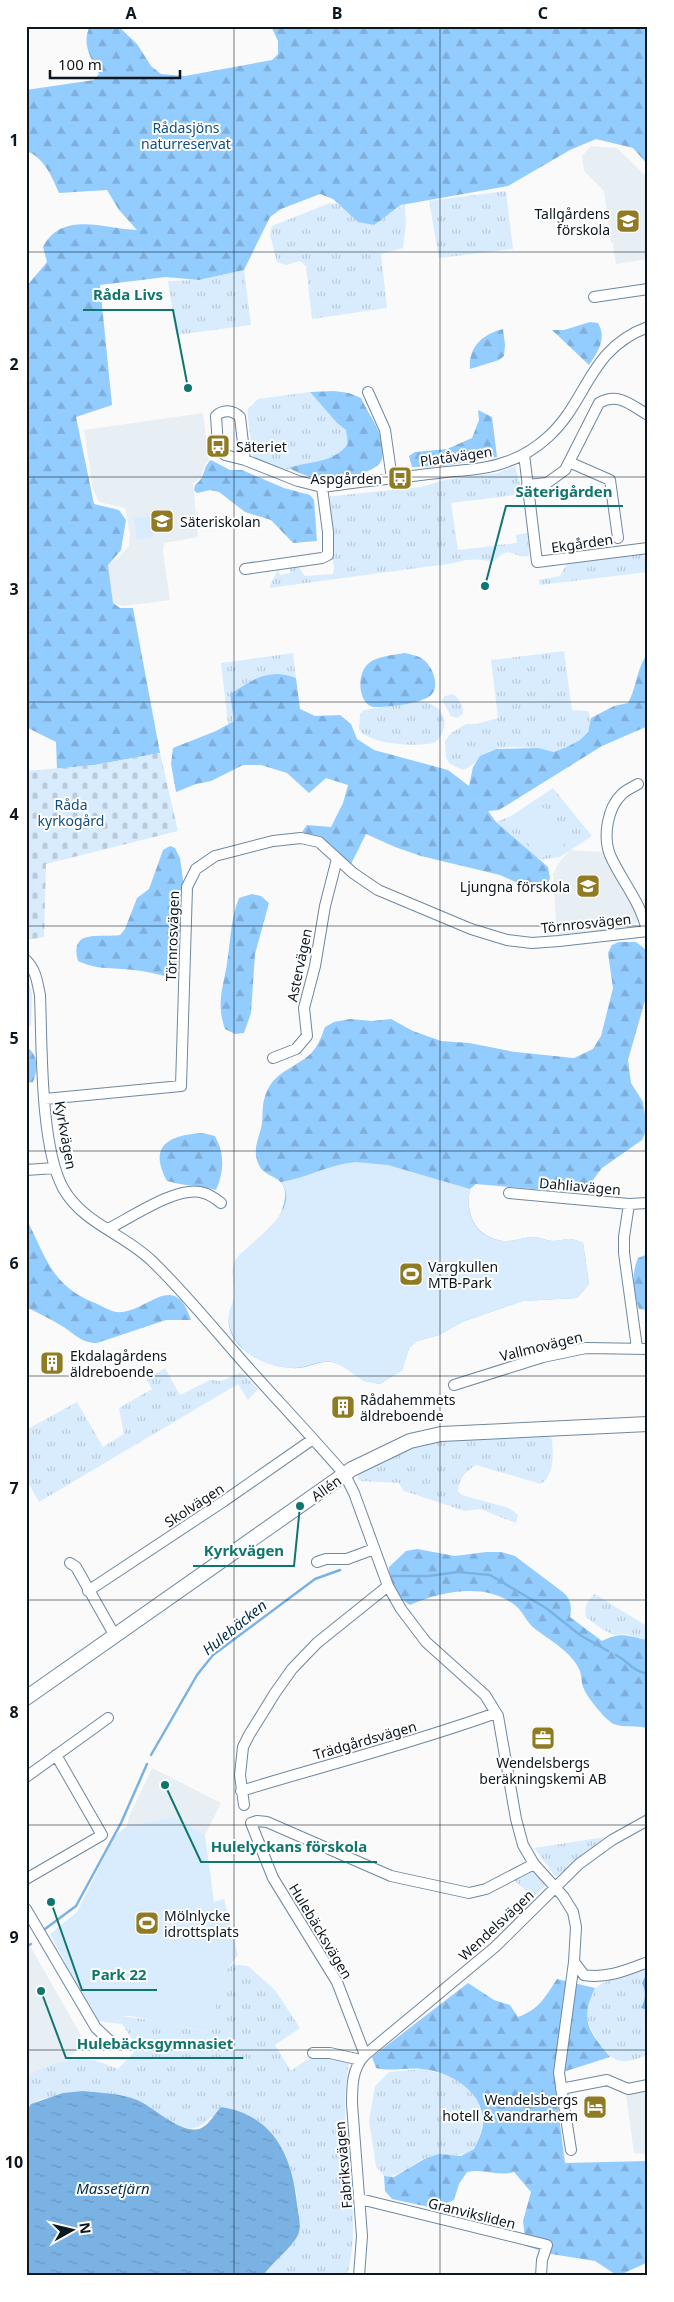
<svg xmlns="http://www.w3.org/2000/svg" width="674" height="2302" font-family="'Noto Sans',sans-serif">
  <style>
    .built { fill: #e7eef4 }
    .grass { fill: url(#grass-tufts) }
    .forest { fill: url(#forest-firs) }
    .cemetery { fill: url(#cemetery-stones) }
    .pitch { fill: #d9ecfe }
    .water { fill: url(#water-ripples) }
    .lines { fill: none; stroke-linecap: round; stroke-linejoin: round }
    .stream { stroke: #7ab2e3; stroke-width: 2.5 }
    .street-casing { stroke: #6f889f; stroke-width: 12 }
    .secondary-casing { stroke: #6f889f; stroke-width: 16 }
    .street { stroke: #fff; stroke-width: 10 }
    .secondary { stroke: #fff; stroke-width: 14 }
    .grid { fill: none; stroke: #0d171f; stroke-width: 1; stroke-opacity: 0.55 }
    .labels { text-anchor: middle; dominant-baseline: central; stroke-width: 4; stroke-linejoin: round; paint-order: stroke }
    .park-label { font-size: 14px; fill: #10507d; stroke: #fff }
    .poi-label { font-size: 14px; fill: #0d171f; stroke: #fff; text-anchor: start }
    .street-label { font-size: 14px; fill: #0d171f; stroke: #fff }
    .water-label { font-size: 15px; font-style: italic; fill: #012e4d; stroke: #fff }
    .leader { fill: none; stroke: #0f766e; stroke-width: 2 }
    .callout-dot { fill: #0f766e; stroke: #fff; stroke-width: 2 }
    .callout-label { font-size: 15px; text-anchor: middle; font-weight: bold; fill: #0f766e; stroke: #fff; stroke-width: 4; stroke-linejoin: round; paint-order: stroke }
    .neatline { fill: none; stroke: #0d171f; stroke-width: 2 }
    .grid-label { font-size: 16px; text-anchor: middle; font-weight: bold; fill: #0d171f }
  </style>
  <defs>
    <pattern id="grass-tufts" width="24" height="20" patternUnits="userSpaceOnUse" patternTransform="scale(1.25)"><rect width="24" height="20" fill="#d9ecfe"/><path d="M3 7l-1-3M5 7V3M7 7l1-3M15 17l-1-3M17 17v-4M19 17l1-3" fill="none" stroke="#b9cad9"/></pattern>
    <pattern id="forest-firs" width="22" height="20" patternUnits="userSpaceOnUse" patternTransform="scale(1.25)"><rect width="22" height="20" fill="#93ccfe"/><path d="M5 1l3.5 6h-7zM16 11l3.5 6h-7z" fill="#7eaed9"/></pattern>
    <pattern id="cemetery-stones" width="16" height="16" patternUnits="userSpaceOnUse" patternTransform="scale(1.25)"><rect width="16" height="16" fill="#d9ecfe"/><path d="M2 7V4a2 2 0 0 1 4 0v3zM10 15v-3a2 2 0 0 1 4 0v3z" fill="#b9cad9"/></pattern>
    <pattern id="water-ripples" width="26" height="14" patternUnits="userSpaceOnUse" patternTransform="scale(1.25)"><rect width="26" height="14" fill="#7ab2e3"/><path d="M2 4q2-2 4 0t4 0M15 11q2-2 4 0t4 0" fill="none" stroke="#6898c2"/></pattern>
  </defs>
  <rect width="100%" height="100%" fill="#fafafa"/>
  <!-- built -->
  <path class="built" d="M591 146 617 148 648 178V259L616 264 613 243H611L604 191 584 171 582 156Z
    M203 413 209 460 205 464 201 478 193 483 198 537 164 543 163 552 170 600 124 606 113 603 108 564 119 557 129 546 130 534 125 508 99 502 93 489 84 430Z
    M570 850 603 852 629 897 639 922 597 934 557 936 553 874 558 864Z
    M152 1768 221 1803 205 1835 174 1817 127 1826 129 1817Z
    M26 1939 86 2044 26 2089Z
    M648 2090V2154L634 2153 626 2095Z"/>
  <!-- grass -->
  <path class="grass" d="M506 191 513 249 439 258 429 201Z
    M330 203 338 204 358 222 391 213 405 204 406 224 403 248 381 254 387 308 312 319 306 266 300 261 286 265 277 262 270 235 272 226Z
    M244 270 251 325 176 335 168 281 199 280Z
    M310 392 337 423 347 430 348 444C330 467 307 458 283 472L253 458 247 410 258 399Z
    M515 466 523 494 451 503 458 550 517 543 516 535 528 533 529 556C513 559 510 543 494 562 480 559 469 558 455 563L269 588 278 569 280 575 290 573V567L298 566 305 576 333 574 334 568 324 497 421 487 444 480 498 473Z
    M643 554 648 562V572L540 585 538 580 560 576 567 564Z
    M564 651 572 710 588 711C598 731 574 749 555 752 550 752 544 749 539 749 527 747 509 746 497 749 480 752 478 765 462 770L449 763 446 757 445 741 451 733 466 724H476L498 718 491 660Z
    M293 653 296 678C269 667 252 680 230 694L234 721 228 724 221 663Z
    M453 694C459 699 464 705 463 714L457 718 451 716 442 700 445 696Z
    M417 701C422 702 429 703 433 705 449 714 447 733 434 743 416 747 372 745 359 730L360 714 364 710Z
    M553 788 592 836 560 857 539 860 496 822 511 816Z
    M26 974 32 993 31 1026 26 1024Z
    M165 1368 180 1395 210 1380 221 1381 240 1373 244 1375 258 1389 248 1400 238 1384 39 1502 26 1479V1430L77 1402 103 1447 124 1434 119 1408 152 1389 146 1379Z
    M549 1435 552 1439C553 1454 555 1475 541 1484L476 1465C465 1472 459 1478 458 1491L462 1495 509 1508 518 1515 516 1523 480 1509 465 1511 404 1491 399 1483 361 1481 357 1478 361 1470 424 1442Z
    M595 1594 648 1627V1640L625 1634 614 1635 602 1629 586 1617C584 1606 587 1601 595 1594Z
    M605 1837 556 1877 534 1848Z
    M534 1869 548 1883 533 1898 514 1880Z
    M232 1964 248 1966 275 1990 300 2028 275 2045 291 2071 306 2060 318 2057 350 2059C333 2130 366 2205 347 2276H263L300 2226 296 2190 211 2117C187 2146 163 2112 139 2101 134 2099 57 2097 47 2098 37 2099 31 2104 26 2112V2076C46 2067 70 2055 91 2060 100 2061 109 2066 118 2069L138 2048 122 2024 121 2016 157 2021 208 2032 225 1971Z
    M648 1966V2055C640 2058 630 2062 621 2061 613 2060 608 2054 603 2048 590 2031 578 2009 594 1989 600 1982 637 1971 648 1966Z
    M423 2069C434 2072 446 2074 456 2079 474 2087 485 2110 481 2130 480 2136 477 2146 472 2150 458 2160 441 2151 425 2158 410 2165 401 2177 384 2176L376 2166 369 2121 375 2086 389 2072Z"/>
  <!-- forest -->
  <path class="forest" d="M90 26H118L137 44 151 66 161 74 185 76 272 60 278 54V41L271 26H648V165L633 148 596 139 570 150 508 186 401 205 374 225 358 222 333 199 320 194 281 209 270 217 244 270 199 280 166 277 100 285 112 405 76 417 94 504 119 510 126 520 121 550 108 565 113 603 120 608H133L160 753 95 765 57 769 56 742 26 727V287L47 262 43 247C62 210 105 229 137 230L119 210 107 190 59 193C52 177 44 157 26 151V90L94 80 99 74C91 58 81 44 90 26Z
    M590 322 598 323C607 339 598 351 589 365L552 330H564Z
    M503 329 505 345 504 356 499 360 470 369C468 347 483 334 503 329Z
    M334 391 349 393 361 398C369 416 388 438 382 459 378 474 335 481 322 479 310 477 299 474 289 468 312 460 332 464 348 444L346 430 337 423 310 392Z
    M478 410 492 417 497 457 443 466 412 467 409 456 415 452 447 449 472 438 479 420Z
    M211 460 230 470H242L284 488 310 495 314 500 317 541 293 543 271 520 245 512 219 492 210 490 197 493 194 490 195 485C207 476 202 467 211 460Z
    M405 653C413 655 421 656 426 662 434 670 440 688 430 696 421 703 391 707 378 707 359 709 356 678 366 666 374 656 394 655 405 653Z
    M648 654V726L602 746 499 810 488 811 496 822 548 867 550 878 546 888 538 892 500 875 421 856 395 847 366 834 351 864 332 848 302 832 307 825 331 827 343 803 348 785 326 778 309 793 287 773 261 765H243L211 781 196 784 176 792 171 764 173 748 216 731 234 721 230 694C252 680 269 667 296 678L300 709 315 716 340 715 351 724 357 739 374 750 448 770 469 786 473 767 480 756 496 749 538 748 554 752 567 747 580 740 588 732 591 718 614 706 628 703C636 690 638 663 648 654Z
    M170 846 175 848 180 858 184 887 176 971 168 977C157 974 145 971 133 970 111 967 101 971 78 961 69 928 100 938 120 935L125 929 137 898 149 889 163 850Z
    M252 894 261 896 269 903 255 954 251 1013 244 1033 235 1034 225 1029C215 1000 225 984 228 956 231 936 231 918 239 898Z
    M619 942H636L645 949 648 957V990L628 1060 631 1083 643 1102 647 1129 642 1140 602 1168 586 1189 579 1193 476 1184 470 1189C465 1214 475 1237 503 1241 513 1242 524 1237 534 1237 540 1237 547 1241 553 1241 569 1240 567 1236 583 1243L589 1284 577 1298 522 1301 462 1322 439 1335 417 1341 409 1348 402 1370 380 1384C375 1383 370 1382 365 1381 354 1376 346 1365 332 1362 322 1360 309 1367 299 1368 274 1370 234 1354 229 1326 227 1315 233 1308 234 1297 236 1285 229 1271 236 1260 239 1255 245 1251 250 1247 262 1237 279 1223 283 1207 293 1172 265 1182 258 1163 252 1148 260 1137 262 1123 263 1115 262 1107 264 1100 271 1073 289 1071 308 1056 317 1049 321 1038 325 1027L334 1022 350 1019 372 1021 391 1019 413 1031 441 1041 469 1043 515 1052 574 1058 593 1049 601 1036 613 988 608 953 612 945Z
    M26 1047C39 1054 38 1070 33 1082L26 1083Z
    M203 1133 215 1136C225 1154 224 1172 216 1190 199 1185 183 1186 167 1181 148 1146 168 1135 203 1133Z
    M26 1223 29 1224C47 1261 54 1287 95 1303 102 1306 110 1311 116 1312 146 1315 174 1267 191 1320H166L97 1343C81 1343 75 1334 62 1326 51 1319 38 1313 26 1307Z
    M648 1254V1310L639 1309C633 1292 631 1274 638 1258Z
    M417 1549 455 1556 486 1552H501L515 1556 564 1593C571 1600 572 1608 570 1617L602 1641C622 1631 627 1636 648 1640V1728C637 1725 624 1728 614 1724 606 1721 587 1697 584 1689 581 1684 582 1677 580 1671 573 1653 550 1640 535 1629 527 1623 524 1613 516 1606 486 1582 443 1591 410 1605 397 1597 388 1584 389 1567L406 1551Z
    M557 1979 595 1988C579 2021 589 2031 610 2057L563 2072 556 2093 565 2163 648 2161V2262L618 2276 595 2261 551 2254 526 2246 523 2221 531 2192 514 2172C498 2177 483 2168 467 2172L459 2184 454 2200 442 2205 429 2207 392 2199 385 2191 384 2176 394 2177 426 2158 439 2154 461 2156 474 2149C478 2141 482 2133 483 2124 484 2091 451 2072 422 2069 406 2067 392 2072 376 2068L372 2057 468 1983 494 2000 510 2005 518 2017C540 2009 545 1997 557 1979Z"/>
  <!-- cemetery -->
  <path class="cemetery" d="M160 753 178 831 46 864 44 937 26 940V771L95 765Z"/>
  <!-- pitch -->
  <path class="pitch" d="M151 516 154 537 137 540 134 518Z
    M540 803 566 843 539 860 513 820Z
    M356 1162 388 1165 470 1189C465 1214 474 1237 503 1241 513 1242 524 1237 534 1237 540 1237 547 1241 553 1241 569 1240 567 1236 583 1243L589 1284 577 1298 522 1301 462 1322 439 1335 417 1341 409 1348 402 1370 380 1384C375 1383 370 1382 365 1381 353 1376 345 1365 332 1362 323 1360 311 1365 302 1367 288 1370 266 1365 254 1357 240 1349 226 1331 229 1313 230 1307 234 1302 234 1295 235 1283 229 1268 237 1258 250 1241 303 1211 281 1182 307 1178 329 1164 356 1162Z
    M174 1817 205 1835 214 1902 224 1899 238 1955 225 1971 209 2032 131 2016H121L122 2024 96 2021 50 1934 77 1912 115 1836 127 1826Z"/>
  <!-- water -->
  <path class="water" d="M648 1976V2010L641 2008C646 2000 646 1991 642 1983L645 1977Z
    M83 2091C101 2093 120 2093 137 2100 153 2106 185 2139 203 2127 210 2123 216 2112 221 2107 274 2115 292 2156 297 2204 298 2214 302 2225 298 2235 291 2249 272 2262 263 2276H26V2112L31 2104 63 2093Z"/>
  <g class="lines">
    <!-- stream -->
    <path class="stream" d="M392 1576H428L458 1572 490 1575 546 1608 580 1635 608 1651
      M616 1655C631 1663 630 1670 648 1674
      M151 1755 197 1675 213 1655 315 1579 340 1570
      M45 1929 76 1906 121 1823 147 1764
      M26 1947 31 1944"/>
    <!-- street casing -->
    <g class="street-casing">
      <path id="street" d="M594 297 648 289
        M368 392 385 430 392 479
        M524 454 537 562 648 548
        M245 460 240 417C233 410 223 409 216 416L218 446 219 450 225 455 245 460 298 481 322 487C363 481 405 477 446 472 466 470 487 469 506 462 521 457 536 448 548 437 588 401 588 349 648 327
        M569 462 610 480 618 538
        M527 485 547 483 565 470 599 403C618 392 631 405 648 415
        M245 569 322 558 328 555V532L322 487
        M638 784C633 787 626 790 622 794 607 808 603 837 610 855 622 882 641 902 647 931
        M26 960C36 970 37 981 40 995 42 1044 40 1146 63 1188 83 1224 125 1234 153 1262 185 1293 214 1329 244 1363 277 1400 312 1437 345 1475L354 1493 388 1586 401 1609 426 1642 485 1695 498 1716 516 1819 523 1845 534 1864 563 1896 573 1912 576 1927 574 1962 559 2073 571 2150
        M273 1058 296 1049 307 1036 304 1008 315 966 325 906 337 859
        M45 1099 181 1086 187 887 196 869 215 856 273 841 301 838 319 842 353 873 378 890 471 929 507 940 532 943 559 941 648 931
        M26 1170 55 1168
        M509 1193 629 1204 648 1203
        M629 1204 624 1237V1253L637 1348
        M108 1229C132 1217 179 1184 204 1193 211 1195 216 1199 221 1203
        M454 1385 543 1357 586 1348 648 1349
        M317 1562 326 1559H347L374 1549
        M70 1563 76 1567 115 1636
        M88 1591 224 1501 313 1439
        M26 1777 108 1718
        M241 1791C326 1765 413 1743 496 1713
        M244 1805 240 1775 243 1747 249 1735 275 1693 292 1669 317 1643 388 1586
        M26 1879 102 1835 56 1755
        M26 1909 96 2028 109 2040
        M574 1962 584 1975C607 1979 627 1970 648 1962
        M313 2053H330L361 2060
        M365 2055 337 1982 273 1878 251 1823 257 1821 267 1822 391 1876 469 1893 486 1889 534 1864
        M561 2089 607 2080 628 2089 648 2085
        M360 2199 547 2245 542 2260 541 2276
        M359 2276 362 2236 352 2104C352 2086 352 2068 365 2055L495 1947 579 1864 612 1840 648 1820"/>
    </g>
    <!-- secondary casing -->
    <g class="secondary-casing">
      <path id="secondary" d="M26 1698 352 1469 410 1441 441 1434 648 1424"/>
    </g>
    <!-- street -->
    <use href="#street" class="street"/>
    <!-- secondary -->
    <use href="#secondary" class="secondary"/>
  </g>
  <!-- grid -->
  <path class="grid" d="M234 26V2276M440 26V2276M26 252H648M26 477H648M26 702H648M26 926H648M26 1151H648M26 1376H648M26 1600H648M26 1825H648M26 2050H648"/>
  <!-- icons -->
  <defs>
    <g id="school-square" transform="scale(1.25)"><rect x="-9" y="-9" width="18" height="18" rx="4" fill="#907b22" stroke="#fff"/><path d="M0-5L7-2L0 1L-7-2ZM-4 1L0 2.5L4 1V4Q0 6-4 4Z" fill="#fff"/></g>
    <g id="bus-square" transform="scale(1.25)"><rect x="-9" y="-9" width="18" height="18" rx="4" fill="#907b22" stroke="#fff"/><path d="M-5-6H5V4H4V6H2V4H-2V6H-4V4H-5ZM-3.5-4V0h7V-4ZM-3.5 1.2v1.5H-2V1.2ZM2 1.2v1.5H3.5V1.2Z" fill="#fff"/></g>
    <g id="stadium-square" transform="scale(1.25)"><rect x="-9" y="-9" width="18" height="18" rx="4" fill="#907b22" stroke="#fff"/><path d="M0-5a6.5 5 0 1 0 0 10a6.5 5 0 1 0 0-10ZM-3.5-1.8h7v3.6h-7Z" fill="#fff"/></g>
    <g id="building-square" transform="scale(1.25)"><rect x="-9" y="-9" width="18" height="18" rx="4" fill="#907b22" stroke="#fff"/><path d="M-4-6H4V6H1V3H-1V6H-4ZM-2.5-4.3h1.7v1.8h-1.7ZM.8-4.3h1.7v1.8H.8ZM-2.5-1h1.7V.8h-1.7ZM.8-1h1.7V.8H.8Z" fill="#fff"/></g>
    <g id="office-square" transform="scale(1.25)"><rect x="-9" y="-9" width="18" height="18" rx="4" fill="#907b22" stroke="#fff"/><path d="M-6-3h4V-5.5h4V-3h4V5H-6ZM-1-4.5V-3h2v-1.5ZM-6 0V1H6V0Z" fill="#fff"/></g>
    <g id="hotel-square" transform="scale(1.25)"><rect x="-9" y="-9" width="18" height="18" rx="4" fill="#907b22" stroke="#fff"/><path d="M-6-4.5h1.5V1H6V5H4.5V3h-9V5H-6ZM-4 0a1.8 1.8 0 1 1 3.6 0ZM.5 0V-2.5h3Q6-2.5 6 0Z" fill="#fff"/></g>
  </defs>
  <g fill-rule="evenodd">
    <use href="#school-square" x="628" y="221"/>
    <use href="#bus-square" x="218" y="446"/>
    <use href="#bus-square" x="400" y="478"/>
    <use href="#school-square" x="162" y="521"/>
    <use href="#school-square" x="588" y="886"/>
    <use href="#stadium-square" x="411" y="1274"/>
    <use href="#building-square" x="52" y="1363"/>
    <use href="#building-square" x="343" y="1407"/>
    <use href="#office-square" x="543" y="1738"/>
    <use href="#stadium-square" x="147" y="1923"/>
    <use href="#hotel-square" x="595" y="2107"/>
  </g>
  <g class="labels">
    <!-- park labels -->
    <g class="park-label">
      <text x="186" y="127">Rådasjöns<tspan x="186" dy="16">naturreservat</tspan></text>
      <text x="71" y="804">Råda<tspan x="71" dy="16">kyrkogård</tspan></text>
    </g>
    <!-- poi labels -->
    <g class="poi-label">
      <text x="610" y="213" text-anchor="end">Tallgårdens<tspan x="610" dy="16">förskola</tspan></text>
      <text x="236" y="446">Säteriet</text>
      <text x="382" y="478" text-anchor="end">Aspgården</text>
      <text x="180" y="521">Säteriskolan</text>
      <text x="570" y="886" text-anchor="end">Ljungna förskola</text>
      <text x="428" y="1266">Vargkullen<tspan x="428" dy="16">MTB-Park</tspan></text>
      <text x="70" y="1355">Ekdalagårdens<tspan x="70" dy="16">äldreboende</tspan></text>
      <text x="360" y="1399">Rådahemmets<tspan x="360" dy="16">äldreboende</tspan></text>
      <text x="543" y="1762" text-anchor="middle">Wendelsbergs<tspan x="543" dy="16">beräkningskemi AB</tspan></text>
      <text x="164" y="1915">Mölnlycke<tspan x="164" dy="16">idrottsplats</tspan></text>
      <text x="578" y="2099" text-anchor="end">Wendelsbergs<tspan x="578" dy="16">hotell &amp; vandrarhem</tspan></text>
    </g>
    <!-- street labels -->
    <g class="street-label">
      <text transform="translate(456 456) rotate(-8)">Platåvägen</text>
      <text transform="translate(582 543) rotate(-8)">Ekgården</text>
      <text transform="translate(586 923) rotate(-6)">Törnrosvägen</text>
      <text transform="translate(172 936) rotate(-88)">Törnrosvägen</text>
      <text transform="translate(299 965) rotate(-78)">Astervägen</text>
      <text transform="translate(66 1135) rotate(80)">Kyrkvägen</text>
      <text transform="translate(580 1186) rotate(5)">Dahliavägen</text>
      <text transform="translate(541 1346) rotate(-14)">Vallmovägen</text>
      <text transform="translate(326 1488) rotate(-35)">Allén</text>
      <text transform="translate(194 1505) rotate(-33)">Skolvägen</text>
      <text transform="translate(365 1740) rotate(-16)">Trädgårdsvägen</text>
      <text transform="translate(496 1925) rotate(-43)">Wendelsvägen</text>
      <text transform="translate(321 1931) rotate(59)">Hulebäcksvägen</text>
      <text transform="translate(343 2165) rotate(-95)">Fabriksvägen</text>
      <text transform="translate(472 2213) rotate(14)">Granviksliden</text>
    </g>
    <!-- water labels -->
    <g class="water-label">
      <text transform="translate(234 1627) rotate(-39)">Hulebäcken</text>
      <text x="113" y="2188">Massetjärn</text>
    </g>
  </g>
  <!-- callouts -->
  <path class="leader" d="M188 388L173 310H83M485 586L506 506H623M300 1506L294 1566H193M165 1785L201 1862H377M51 1902L82 1990H157M41 1991L66 2058H243"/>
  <g class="callout-dot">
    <circle cx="188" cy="388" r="5"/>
    <circle cx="485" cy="586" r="5"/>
    <circle cx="300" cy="1506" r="5"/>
    <circle cx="165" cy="1785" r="5"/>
    <circle cx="51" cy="1902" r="5"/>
    <circle cx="41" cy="1991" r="5"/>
  </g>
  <g class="callout-label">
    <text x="128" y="300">Råda Livs</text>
    <text x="564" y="497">Säterigården</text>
    <text x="244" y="1556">Kyrkvägen</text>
    <text x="289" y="1852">Hulelyckans förskola</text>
    <text x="119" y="1980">Park 22</text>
    <text x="155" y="2049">Hulebäcksgymnasiet</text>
  </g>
  <!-- border -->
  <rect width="674" height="2302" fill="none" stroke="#ffffff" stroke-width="55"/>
  <!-- north arrow -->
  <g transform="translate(72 2230) rotate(82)" stroke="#ffffff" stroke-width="4" paint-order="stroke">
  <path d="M0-4L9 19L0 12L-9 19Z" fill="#0d171f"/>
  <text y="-8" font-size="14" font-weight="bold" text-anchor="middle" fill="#0d171f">N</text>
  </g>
  <!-- scale -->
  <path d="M50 70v8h130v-8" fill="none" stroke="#0d171f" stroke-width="2.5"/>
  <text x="58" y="70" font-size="15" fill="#0d171f" stroke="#ffffff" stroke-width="4" paint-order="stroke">100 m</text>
  <rect x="28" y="28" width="618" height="2246" class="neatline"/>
  <g class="grid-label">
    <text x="131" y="19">A</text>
    <text x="337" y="19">B</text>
    <text x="543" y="19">C</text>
    <text x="14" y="146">1</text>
    <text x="14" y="370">2</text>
    <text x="14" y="595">3</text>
    <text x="14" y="820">4</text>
    <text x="14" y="1044">5</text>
    <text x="14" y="1269">6</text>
    <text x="14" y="1494">7</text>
    <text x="14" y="1718">8</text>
    <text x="14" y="1943">9</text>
    <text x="14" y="2168">10</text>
  </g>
</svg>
